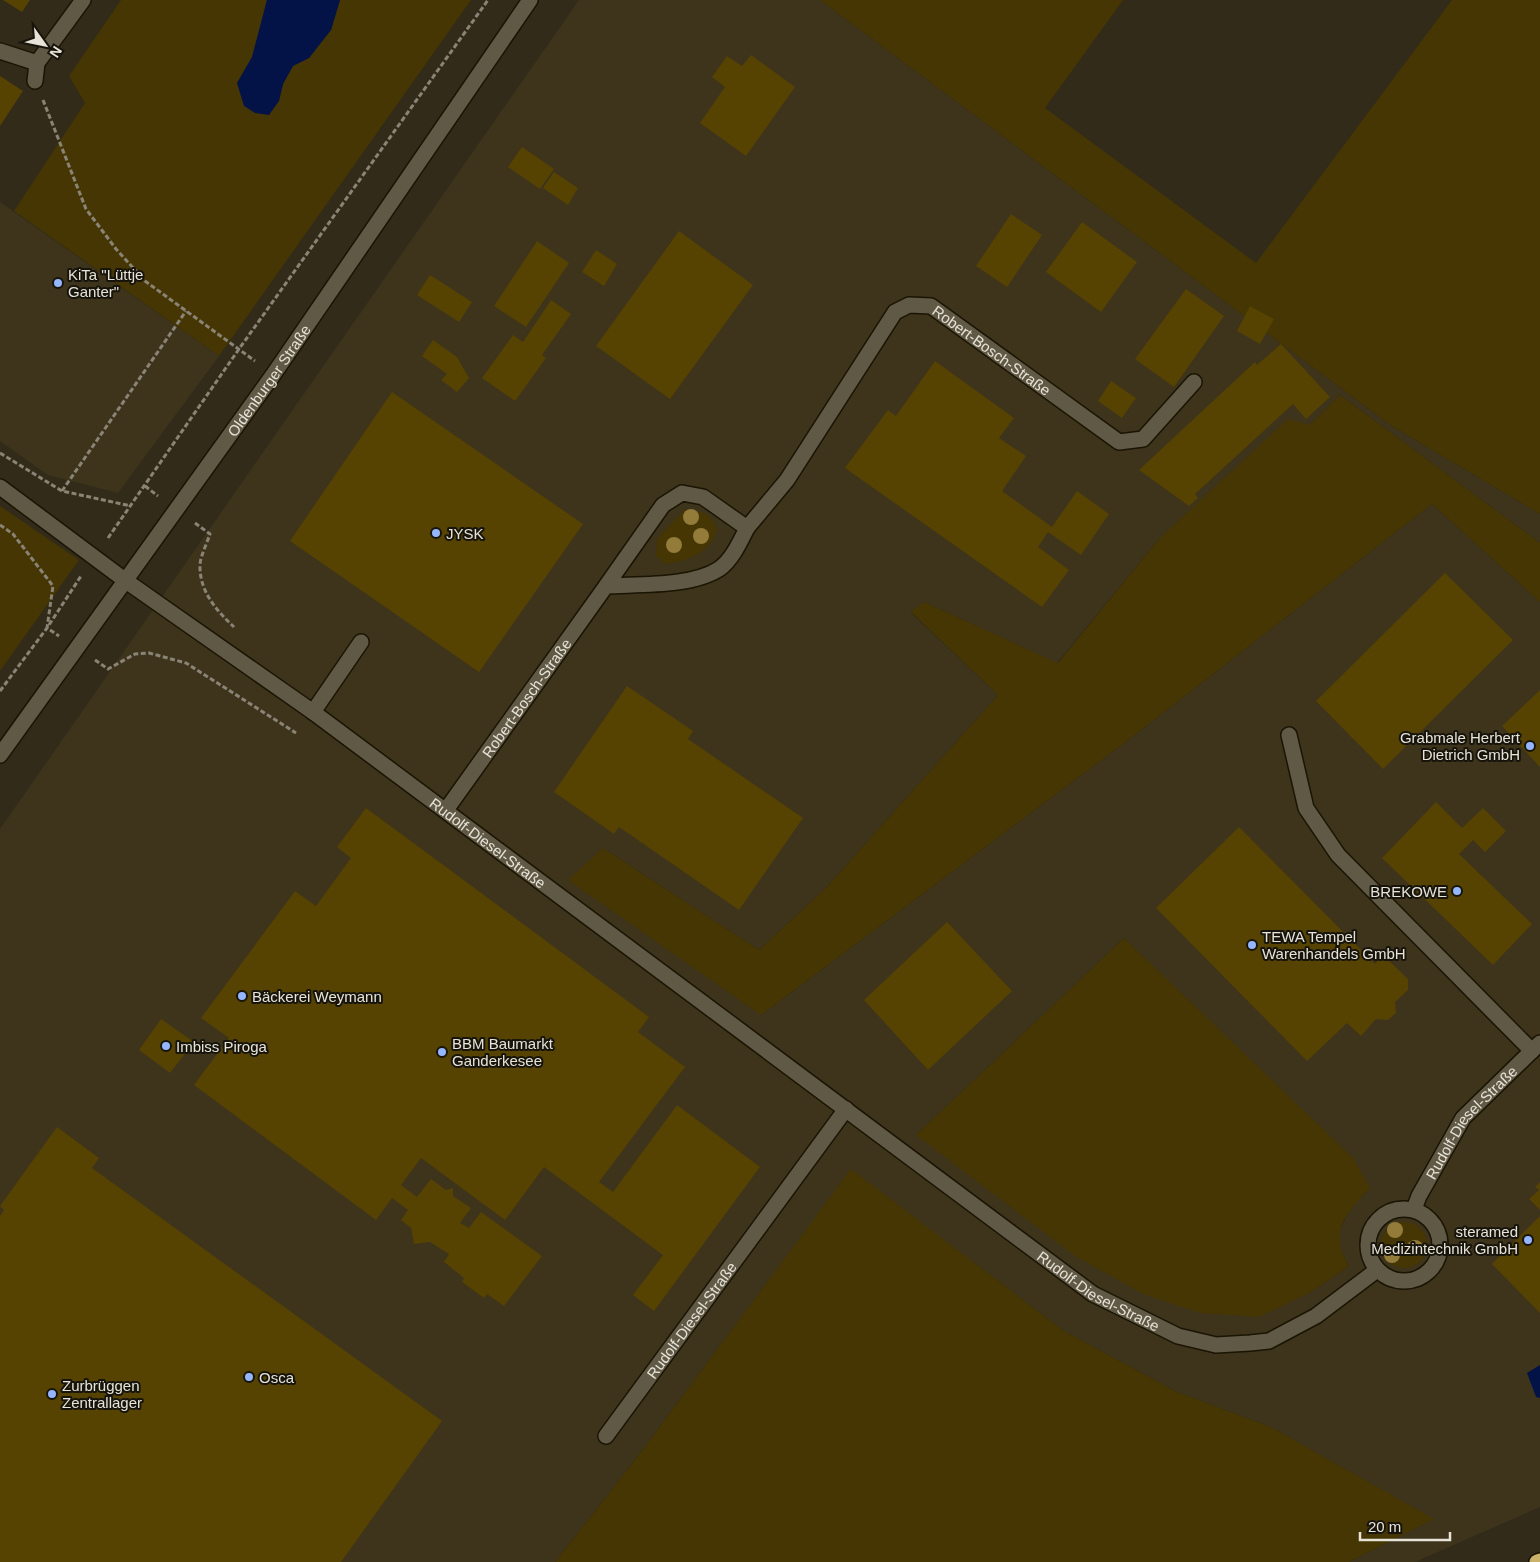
<svg xmlns="http://www.w3.org/2000/svg" width="1540" height="1562" font-family="Arial,sans-serif">
  <style>
    .built { fill: #3d341b; fill-rule: evenodd }
    .green { fill: #453603 }
    .water { fill: #041347 }
    .building { fill: #564301 }
    .lines { fill: none; stroke-linecap: round; stroke-linejoin: round }
    .lane-casing { stroke: #1a1403; stroke-width: 18 }
    .street-casing { stroke: #1a1403; stroke-width: 18 }
    .secondary-casing { stroke: #1a1403; stroke-width: 18 }
    .highway-casing { stroke: #1a1403; stroke-width: 18 }
    .path { stroke: #8a8476; stroke-width: 3; stroke-dasharray: 5 2.5; stroke-linecap: butt }
    .lane { stroke: #605946; stroke-width: 15 }
    .street { stroke: #605946; stroke-width: 15 }
    .secondary { stroke: #605946; stroke-width: 15 }
    .highway { stroke: #cbb26b; stroke-width: 15 }
    .tree { fill: #937c3a }
    .poi-dot { fill: #95b6fd; stroke: #17140c; stroke-width: 2 }
    .labels { text-anchor: middle; dominant-baseline: central; stroke-width: 4; stroke-linejoin: round; paint-order: stroke }
    .poi-label { font-size: 15px; fill: #e7e3d8; stroke: #17140c; text-anchor: start }
    .street-label { font-size: 15px; fill: #e7e3d8; stroke: #17140c }
  </style>
  <rect width="100%" height="100%" fill="#322b19"/>
  <!-- built -->
  <path class="built" d="M579 0H820L1392 426 1540 514V543L1340 395 1310 425 1159 539 1057 663 924 602 911 613 998 695 826 888 759 950 603 848 761 1015 1123 744 1432 504 1540 602V1507L1415 1562H1349L1433 1519 1273 1428 1175 1391 1064 1331 851 1170 632 1464 555 1562H0V829ZM1124 938 1209 1021 1370 1188 1349 1210 1339 1233V1247L1349 1266 1311 1292 916 1135Z
    M0 202 219 356 118 493 48 475 0 441Z"/>
  <!-- green -->
  <path class="green" d="M121 0H267L252 57 237 83 279 101 283 84 293 66 309 58 331 30 340 0H471L219 356 14 211 85 103 69 76Z
    M820 0H1123L1045 108 1256 263 1452 0H1540V514L1392 426Z
    M1340 395 1540 543V602L1432 504 1123 744 761 1015 568 880 603 848 759 950 826 888 998 695 911 612 924 602 1058 663 1159 539 1288 419 1310 425Z
    M0 506 79 560 0 671Z
    M684 510C703 511 710 512 717 530 709 553 689 561 665 564L656 556 657 539Z
    M1124 938 1353 1158 1370 1188C1346 1213 1328 1232 1349 1266L1311 1292 1259 1317 1200 1313 1143 1294 1075 1256 916 1135Z
    M851 1169 1064 1331 1175 1391 1273 1428 1434 1519 1349 1562H555L632 1464Z
    M1381 1245a23 23 0 1 1 46 0a23 23 0 1 1-46 0Z"/>
  <!-- water -->
  <path class="water" d="M267 0H340L331 30 309 58 293 66 283 84 279 101 269 115 255 113 244 106 237 83 252 57Z
    M1540 1365V1398L1536 1397 1527 1373Z"/>
  <!-- building -->
  <path class="building" d="M3 0H30L22 12Z
    M751 55 795 87 746 156 700 123 725 87 712 77 727 56 742 66Z
    M0 76 23 91 0 126Z
    M522 147 554 169 540 189 508 167Z
    M554 172 578 188 568 205 543 188Z
    M1011 214 1042 235 1007 287 976 266Z
    M1082 222 1137 262 1101 312 1046 272Z
    M679 231 753 285 670 399 596 346Z
    M537 241 569 263 526 327 494 306Z
    M596 250 617 264 604 286 582 272Z
    M430 275 472 302 459 322 417 295Z
    M1186 289 1224 316 1174 387 1135 359Z
    M551 300 571 314 542 355 546 358 515 401 482 378 513 335 523 342Z
    M1250 306 1274 319 1260 344 1237 331Z
    M433 340 457 357 469 378 457 392 441 380 447 374 422 356Z
    M1281 344 1330 397 1306 419 1293 404 1195 494 1198 498 1189 506 1139 470 1255 362 1257 365Z
    M935 361 1014 418 999 438 1026 456 1002 491 1052 527 1077 491 1109 514 1081 555 1048 532 1038 547 1069 570 1042 607 845 468 888 410 896 416Z
    M1111 381 1136 398 1122 418 1098 401Z
    M392 392 583 524 479 672 290 541Z
    M1445 573 1513 640 1383 769 1316 701Z
    M627 686 693 731 688 739 803 818 739 910 619 827 614 834 554 792Z
    M1540 690V767L1502 726Z
    M1436 802 1462 828 1483 808 1506 831 1485 852 1473 840 1459 854 1532 924 1493 965 1382 858Z
    M366 808 649 1017 638 1032 685 1067 599 1182 613 1192 677 1105 760 1167 654 1311 633 1295 663 1255 544 1167 505 1220 421 1158 401 1185 417 1197 431 1179 446 1190 453 1188V1196L471 1208 460 1223 469 1228 481 1212 542 1256 504 1306 487 1294 484 1298 462 1282 464 1278 444 1262 449 1254 430 1242 414 1244 411 1228 401 1220 408 1210 392 1198 376 1220 194 1085 229 1038 201 1018 295 891 316 906 351 858 337 847Z
    M1239 827 1375 964 1383 955 1408 979V990L1395 1002 1396 1013 1388 1020 1376 1019 1361 1036 1347 1023 1307 1061 1156 908Z
    M947 922 1012 991 928 1070 864 1000Z
    M161 1019 194 1042 170 1073 139 1050Z
    M57 1127 99 1158 92 1168 442 1421 341 1562H0V1216L4 1210 0 1206Z
    M1540 1182V1210L1529 1199 1539 1190 1535 1187Z
    M1540 1216V1313L1492 1264Z"/>
  <g class="lines">
    <!-- lane casing -->
    <g class="lane-casing">
      <g id="lane">
        <path id="s1" d="M747 528 787 480 895 312 909 305 931 306 1119 442 1143 439 1194 382"/>
        <path d="M313 712 361 642"/>
        <path d="M1289 735 1306 808 1338 855 1532 1051"/>
      </g>
    </g>
    <!-- street casing -->
    <g class="street-casing">
      <g id="street">
        <path d="M0 51 37 63"/>
        <path d="M35 81 37 63 83 0"/>
        <path id="s2" d="M0 487 126 581 313 712 1093 1294 1178 1336 1216 1345 1250 1343 1269 1341 1316 1316 1377 1270"/>
        <path id="s3" d="M446 810 606 586C639 584 691 587 719 569 732 560 740 542 747 528L703 497 682 493 663 505 606 586"/>
        <circle cx="1404" cy="1245" r="36"/>
        <path id="s4" d="M1414 1209 1419 1196 1463 1118 1540 1043"/>
        <path id="s5" d="M606 1436 846 1109"/>
      </g>
    </g>
    <!-- secondary casing -->
    <g class="secondary-casing">
      <g id="secondary">
        <path id="s6" d="M0 755 273 375 530 0"/>
      </g>
    </g>
    <!-- highway casing -->
    <g class="highway-casing">
      <path id="highway" d="M1537 1562 1540 1561"/>
    </g>
    <!-- path -->
    <path class="path" d="M43 100 86 209 116 249 145 281 255 361
      M0 453 62 491 131 506
      M145 486 158 496
      M62 491 186 311
      M195 523 210 534C207 543 201 555 200 564 199 591 216 610 234 627
      M0 525 13 534 53 586 47 628 59 636
      M108 538 239 349 488 0
      M95 660 108 669 135 654 149 653 186 663 296 733
      M0 691 47 628 81 576"/>
    <!-- lane -->
    <use href="#lane" class="lane"/>
    <!-- street -->
    <use href="#street" class="street"/>
    <!-- secondary -->
    <use href="#secondary" class="secondary"/>
    <!-- highway -->
    <use href="#highway" class="highway"/>
  </g>
  <!-- trees -->
  <g class="tree">
    <circle cx="691" cy="517" r="8"/>
    <circle cx="701" cy="536" r="8"/>
    <circle cx="674" cy="545" r="8"/>
    <circle cx="1395" cy="1230" r="8"/>
    <circle cx="1415" cy="1248" r="8"/>
    <circle cx="1392" cy="1255" r="8"/>
  </g>
  <!-- markers -->
  <g class="poi-dot">
    <circle cx="58" cy="283" r="5"/>
    <circle cx="436" cy="533" r="5"/>
    <circle cx="1530" cy="746" r="5"/>
    <circle cx="1457" cy="891" r="5"/>
    <circle cx="1252" cy="945" r="5"/>
    <circle cx="242" cy="996" r="5"/>
    <circle cx="166" cy="1046" r="5"/>
    <circle cx="442" cy="1052" r="5"/>
    <circle cx="1528" cy="1240" r="5"/>
    <circle cx="249" cy="1377" r="5"/>
    <circle cx="52" cy="1394" r="5"/>
  </g>
  <g class="labels">
    <!-- poi labels -->
    <g class="poi-label">
      <text x="68" y="274">KiTa "Lüttje<tspan x="68" dy="17">Ganter"</tspan></text>
      <text x="446" y="533">JYSK</text>
      <text x="1520" y="737" text-anchor="end">Grabmale Herbert<tspan x="1520" dy="17">Dietrich GmbH</tspan></text>
      <text x="1447" y="891" text-anchor="end">BREKOWE</text>
      <text x="1262" y="936">TEWA Tempel<tspan x="1262" dy="17">Warenhandels GmbH</tspan></text>
      <text x="252" y="996">Bäckerei Weymann</text>
      <text x="452" y="1043">BBM Baumarkt<tspan x="452" dy="17">Ganderkesee</tspan></text>
      <text x="176" y="1046">Imbiss Piroga</text>
      <text x="1518" y="1231" text-anchor="end">steramed<tspan x="1518" dy="17">Medizintechnik GmbH</tspan></text>
      <text x="259" y="1377">Osca</text>
      <text x="62" y="1385">Zurbrüggen<tspan x="62" dy="17">Zentrallager</tspan></text>
    </g>
    <!-- street labels -->
    <g class="street-label">
      <text stroke="none"><textPath href="#s1" startOffset="375">Robert-Bosch-Straße</textPath></text>
      <text stroke="none"><textPath href="#s6" startOffset="461">Oldenburger Straße</textPath></text>
      <text stroke="none"><textPath href="#s3" startOffset="138">Robert-Bosch-Straße</textPath></text>
      <text stroke="none"><textPath href="#s2" startOffset="604">Rudolf-Diesel-Straße</textPath></text>
      <text stroke="none"><textPath href="#s4" startOffset="105">Rudolf-Diesel-Straße</textPath></text>
      <text stroke="none"><textPath href="#s2" startOffset="1362">Rudolf-Diesel-Straße</textPath></text>
      <text stroke="none"><textPath href="#s5" startOffset="144">Rudolf-Diesel-Straße</textPath></text>
    </g>
  </g>
  <!-- north arrow -->
  <g transform="translate(45 45) rotate(123)" stroke="#17140c" stroke-width="4" paint-order="stroke">
  <path d="M0-4L9 19L0 12L-9 19Z" fill="#e7e3d8"/>
  <text y="-8" font-size="14" font-weight="bold" text-anchor="middle" fill="#e7e3d8">N</text>
  </g>
  <!-- scale -->
  <path d="M1360 1532v8h90v-8" fill="none" stroke="#e7e3d8" stroke-width="2.5"/>
  <text x="1368" y="1532" font-size="15" fill="#e7e3d8" stroke="#17140c" stroke-width="4" paint-order="stroke">20 m</text>
</svg>
